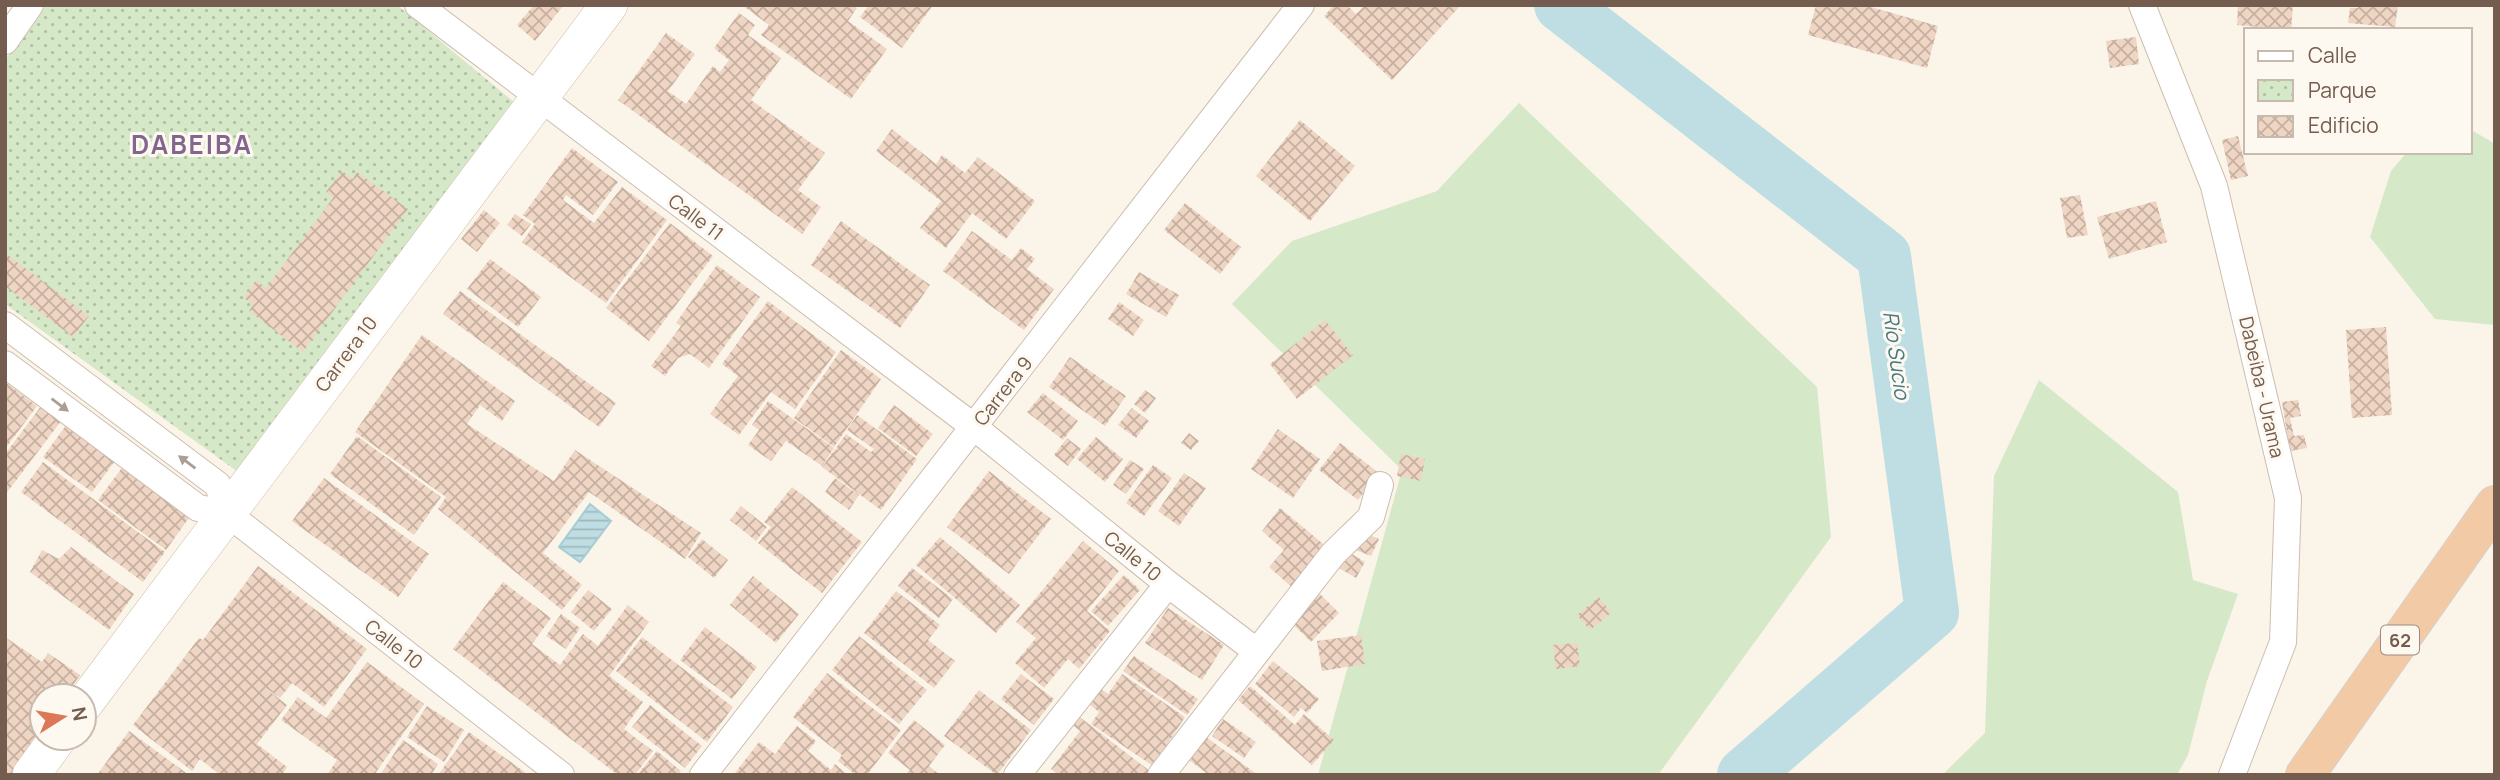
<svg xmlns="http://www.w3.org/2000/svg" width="2500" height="780" font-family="Manrope,sans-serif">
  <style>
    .grass { fill: #d5e8c8 }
    .park { fill: url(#park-dots) }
    .water { fill: url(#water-rules); stroke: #a6cdd5; stroke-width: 2 }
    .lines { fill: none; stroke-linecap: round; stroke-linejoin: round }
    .river { stroke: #bfdee4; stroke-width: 54 }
    .building { fill: url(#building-cross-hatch) }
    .minor-casing { stroke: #cdbdb0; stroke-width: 28 }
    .secondary-casing { stroke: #d1bfb0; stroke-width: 38 }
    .trunk-casing { stroke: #d8d1cd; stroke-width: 40 }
    .minor { stroke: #fff; stroke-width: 26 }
    .secondary { stroke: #fff; stroke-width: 37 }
    .trunk { stroke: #f3caa6; stroke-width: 38 }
    .oneway { fill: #ac9d95 }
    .labels { text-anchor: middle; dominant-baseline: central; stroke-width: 6; stroke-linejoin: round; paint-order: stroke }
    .shield { fill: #fef9f0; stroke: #9d8b7f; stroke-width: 2 }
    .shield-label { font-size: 18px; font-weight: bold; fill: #745c4e }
    .street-label { font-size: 19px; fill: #745c4e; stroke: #fef9f0 }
    .water-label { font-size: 21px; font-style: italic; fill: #497a86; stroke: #fef9f0 }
    .district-label { font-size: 26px; font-weight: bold; letter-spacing: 2px; fill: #836690; stroke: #fef9f0 }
  </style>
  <defs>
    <pattern id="park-dots" width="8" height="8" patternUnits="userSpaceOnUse" patternTransform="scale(1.75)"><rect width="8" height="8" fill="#d5e8c8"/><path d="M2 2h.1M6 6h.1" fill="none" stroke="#b1bfa5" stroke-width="1.8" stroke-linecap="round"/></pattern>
    <pattern id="water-rules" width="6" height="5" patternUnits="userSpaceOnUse" patternTransform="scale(1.75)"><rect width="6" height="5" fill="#bfdee4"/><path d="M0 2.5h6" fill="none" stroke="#a0b7bb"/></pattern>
    <pattern id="building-cross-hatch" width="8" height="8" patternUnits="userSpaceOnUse" patternTransform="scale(1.75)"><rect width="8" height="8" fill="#efd5c3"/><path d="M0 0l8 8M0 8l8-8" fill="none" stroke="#c6b0a1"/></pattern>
  </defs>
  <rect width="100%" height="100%" fill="#fbf5e9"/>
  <!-- grass -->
  <path class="grass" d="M1519 103 1817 387 1831 537 1658 775H1318L1402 470 1232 304 1292 241 1437 191Z
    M2470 129 2495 144V325L2435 319 2370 237 2391 171 2407 152H2470Z
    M2039 380 2178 492 2193 580 2238 594 2207 681 2188 755 2177 775H1942L1985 733 1994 476Z"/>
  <!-- park -->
  <path class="park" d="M46 5H397L514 102 238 472 5 304V60Z"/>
  <!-- water -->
  <path class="water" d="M590 504 611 521 580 562 559 547Z"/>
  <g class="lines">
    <!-- river -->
    <path class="river" d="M1561 5 1884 256 1932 612 1744 775"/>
  </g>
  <!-- building -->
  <path class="building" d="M534 5H564L535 41 517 25Z
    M742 5H853L857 8 848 21 887 49 851 99 761 35 769 25Z
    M869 5H933L902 48 860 17Z
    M1334 5H1347L1356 14 1365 5H1461L1392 80 1324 16Z
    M1816 5H1864L1938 26 1927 68 1808 35Z
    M2238 5H2293L2291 30 2237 25Z
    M2358 5H2398L2395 27 2348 23 2350 8H2358Z
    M739 13 755 25 748 35 781 58 751 100 825 153 798 190 821 207 802 234 618 100 666 33 695 54 668 91 686 104 713 66 720 72 729 60 714 48Z
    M2136 37 2139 64 2110 68 2106 41Z
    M1300 120 1355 166 1310 221 1256 176Z
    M892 129 936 164 942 155 965 173 978 157 1035 201 1006 239 972 213 946 248 920 228 941 201 876 151Z
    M2238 136 2248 176 2231 180 2222 140Z
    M572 148 618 182 593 215 566 195 563 200 594 223 622 187 667 220 606 303 522 242 535 224 523 215Z
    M342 171 353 179 357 172 408 209 303 352 249 311 253 305 244 298 256 280 266 288 333 198 326 192Z
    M2080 195 2088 235 2067 238 2060 198Z
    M2156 201 2167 242 2109 259 2097 217Z
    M1185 203 1241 247 1220 274 1164 230Z
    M484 210 500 223 477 252 461 239Z
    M515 214 531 224 522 236 507 225Z
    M841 221 930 285 900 328 811 265Z
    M670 223 713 256 649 341 606 308Z
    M972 231 1012 260 1021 248 1035 259 1027 269 1054 289 1024 330 943 271Z
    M5 253 89 316 73 337 5 286Z
    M490 259 541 297 518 327 467 289Z
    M717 265 760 297 709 368 690 354 678 358 665 376 651 366 681 326 676 323Z
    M1139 272 1179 295 1166 317 1126 294Z
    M460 291 616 403 599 427 443 314Z
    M768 301 836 352 795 409 771 392 739 435 710 414 738 376 722 364Z
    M1119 302 1144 320 1133 336 1108 319Z
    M1325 320 1353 355 1297 399 1270 364Z
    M2386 327 2392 415 2352 418 2346 330Z
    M422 335 515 401 502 421 480 405 467 424 554 481 575 450 701 533 685 559 589 492 543 553 582 585 562 610 438 509 446 497 355 432Z
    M841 350 881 379 834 447 794 418Z
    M1070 357 1126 396 1105 426 1049 387Z
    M5 382 37 406 5 449Z
    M1145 390 1156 398 1145 413 1134 404Z
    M1043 393 1078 421 1063 440 1027 412Z
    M2298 400 2301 416 2290 418 2294 436 2304 435 2307 448 2290 451 2282 402Z
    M45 401 65 416 5 495V454Z
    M768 401 834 448 822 466 786 441 771 461 748 445 759 430 752 425Z
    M894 405 933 434 916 456 878 428Z
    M1132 408 1149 421 1136 438 1118 425Z
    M857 415 917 459 881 510 822 467 835 449 839 450 836 448 846 434 871 452 874 449 847 430Z
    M69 421 118 457 92 492 43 457Z
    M1278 429 1320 459 1293 498 1251 469Z
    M1189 433 1199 441 1191 450 1181 443Z
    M357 436 441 497 414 535 330 474Z
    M1096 437 1123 459 1105 482 1077 459Z
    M1067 438 1081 449 1068 466 1054 455Z
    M1340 443 1379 473 1358 500 1319 470Z
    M1401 454 1425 459 1421 481 1397 476Z
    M1130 460 1144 469 1126 494 1113 485Z
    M43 462 165 552 143 582 21 492Z
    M124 465 191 515 166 550 98 500Z
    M1153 465 1172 478 1144 516 1126 503Z
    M989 471 1051 519 1009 574 947 527Z
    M1184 473 1206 488 1179 526 1158 511Z
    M324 478 429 554 398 597 292 521Z
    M835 478 859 495 849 510 825 492Z
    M792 487 862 542 822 593 758 543 771 527 764 522Z
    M741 506 767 527 756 541 730 520Z
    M1280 508 1328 548 1294 589 1269 567 1284 550 1262 531Z
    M1360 531 1379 539 1371 556 1353 549Z
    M940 537 1020 605 996 633 916 565Z
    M702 539 728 560 714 578 688 557Z
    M1083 541 1119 571 1087 611 1110 631 1079 669 1068 659 1044 688 1015 663 1036 638 1016 622Z
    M71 547 134 594 109 630 30 572 42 550 59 559Z
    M1347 551 1365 562 1356 578 1337 567Z
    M258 566 367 649 324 707 292 683 280 698 263 686 287 705 257 744 287 767 282 775H220L200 759 192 771 133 725 199 638 203 640Z
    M912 568 953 599 939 618 898 586Z
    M1124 575 1140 590 1108 626 1091 611Z
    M753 576 799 614 776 643 730 605Z
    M503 582 551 618 532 644 560 665 583 634 598 646 628 605 649 622 609 676 643 702 624 729 653 751 635 775H618L453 649Z
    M588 590 612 609 594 631 571 612Z
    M896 591 940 625 928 640 955 661 934 688 864 633Z
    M1320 594 1339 613 1311 642 1292 623Z
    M1599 597 1611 613 1590 630 1577 615Z
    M1168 608 1224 645 1202 680 1145 643Z
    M561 614 580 628 566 649 546 636Z
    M705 627 757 667 732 699 680 660Z
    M1361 635 1365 664 1322 671 1317 641Z
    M859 636 927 690 899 724 832 670Z
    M5 637 42 662 48 653 80 675 66 696H42V731L12 775H5Z
    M642 637 733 707 707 742 616 671Z
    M1577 643 1580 666 1556 669 1553 645Z
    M1134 656 1198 699 1187 715 1123 671Z
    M1273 661 1319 699 1307 713 1301 708 1294 717 1255 684Z
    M367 662 424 704 374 775H327L337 760 281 720 298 697 326 718Z
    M827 673 901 730 867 775H856L838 761 842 755 793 717Z
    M1021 674 1054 699 1034 725 1001 699Z
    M1122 674 1185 717 1153 766 1091 724 1099 712 1090 705 1101 689 1108 694Z
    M1250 686 1295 725 1304 714 1334 740 1312 765 1238 700Z
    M979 690 1031 730 997 775 944 736Z
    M650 705 702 746 685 768 632 727Z
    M427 706 464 730 444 762 407 737Z
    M1077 715 1155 775H1058L1051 769 1080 731 1070 723Z
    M1223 719 1256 742 1244 758 1212 736Z
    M914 720 945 745 929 766 940 775H906L910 770 888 753Z
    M797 726 816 741 808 751 831 770 835 764 848 775 735 773 759 742 775 754Z
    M129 731 189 775H97Z
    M469 732 529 775H438Z
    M1202 734 1258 775H1209L1185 757Z
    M403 740 438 764 431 775H380Z
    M657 751 681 771 678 775H637Z"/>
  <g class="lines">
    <!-- minor casing -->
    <g class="minor-casing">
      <path id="minor" d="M418 5 974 427 1168 584 1017 775
        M2142 5 2214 186 2288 498 2283 642 2232 775
        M5 41 30 5
        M5 325 218 485 227 513
        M5 364 198 508 227 513 561 775
        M1168 584 1256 651
        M703 775 1301 5
        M1161 775 1333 554 1371 517 1380 485"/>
    </g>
    <!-- secondary casing -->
    <g class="secondary-casing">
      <path id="secondary" d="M84 704 609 5
        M31 775 58 738"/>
    </g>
    <!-- trunk casing -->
    <g class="trunk-casing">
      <path id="trunk" d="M2305 775 2495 505"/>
    </g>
    <!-- minor -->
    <use href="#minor" class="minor"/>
    <!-- secondary -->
    <use href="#secondary" class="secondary"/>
    <!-- trunk -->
    <use href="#trunk" class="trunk"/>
  </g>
  <!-- one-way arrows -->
  <defs><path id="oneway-solid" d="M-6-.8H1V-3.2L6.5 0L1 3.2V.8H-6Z" transform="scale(1.75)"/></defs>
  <g class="oneway">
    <use href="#oneway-solid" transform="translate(60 405) rotate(37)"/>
    <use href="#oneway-solid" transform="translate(187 462) rotate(-143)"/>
  </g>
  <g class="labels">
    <!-- shield labels -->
    <rect class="shield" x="2381" y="625.5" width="38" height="29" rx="5"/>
    <g class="shield-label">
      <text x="2400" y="640">62</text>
    </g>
    <!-- street labels -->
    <g class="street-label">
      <text transform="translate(696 217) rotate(37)">Calle 11</text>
      <text transform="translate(346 354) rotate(-53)">Carrera 10</text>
      <text transform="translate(2262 387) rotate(77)">Dabeiba - Urama</text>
      <text transform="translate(1003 391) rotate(-52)">Carrera 9</text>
      <text transform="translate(1133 556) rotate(39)">Calle 10</text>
      <text transform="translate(394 644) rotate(38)">Calle 10</text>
    </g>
    <!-- water labels -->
    <g class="water-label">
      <text transform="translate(1897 355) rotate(82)">Río Sucio</text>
    </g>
    <!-- district labels -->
    <g class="district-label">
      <text x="192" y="144">DABEIBA</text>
    </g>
  </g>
  <!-- border -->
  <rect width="2500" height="780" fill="none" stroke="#745c4e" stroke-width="14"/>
  <!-- legend -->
  <rect x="2244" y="28" width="228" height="126" fill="#fef9f0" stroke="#c7baaf" stroke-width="2"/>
  <rect x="2258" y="51" width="35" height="10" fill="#ffffff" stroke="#c7baaf" stroke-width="2"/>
  <text x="2308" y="63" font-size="21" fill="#745c4e">Calle</text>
  <rect x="2258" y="80" width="35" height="21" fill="url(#park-dots)" stroke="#c7baaf" stroke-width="2"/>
  <text x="2308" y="98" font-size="21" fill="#745c4e">Parque</text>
  <rect x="2258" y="116" width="35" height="21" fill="url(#building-cross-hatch)" stroke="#c7baaf" stroke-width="2"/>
  <text x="2308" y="133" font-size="21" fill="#745c4e">Edificio</text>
  <!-- north arrow -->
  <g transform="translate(63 717) rotate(79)"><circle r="33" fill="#fef9f0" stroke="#c7baaf" stroke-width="2"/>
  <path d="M0-5L12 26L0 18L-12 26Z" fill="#dc7757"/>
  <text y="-10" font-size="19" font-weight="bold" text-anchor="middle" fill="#745c4e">N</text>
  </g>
</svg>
